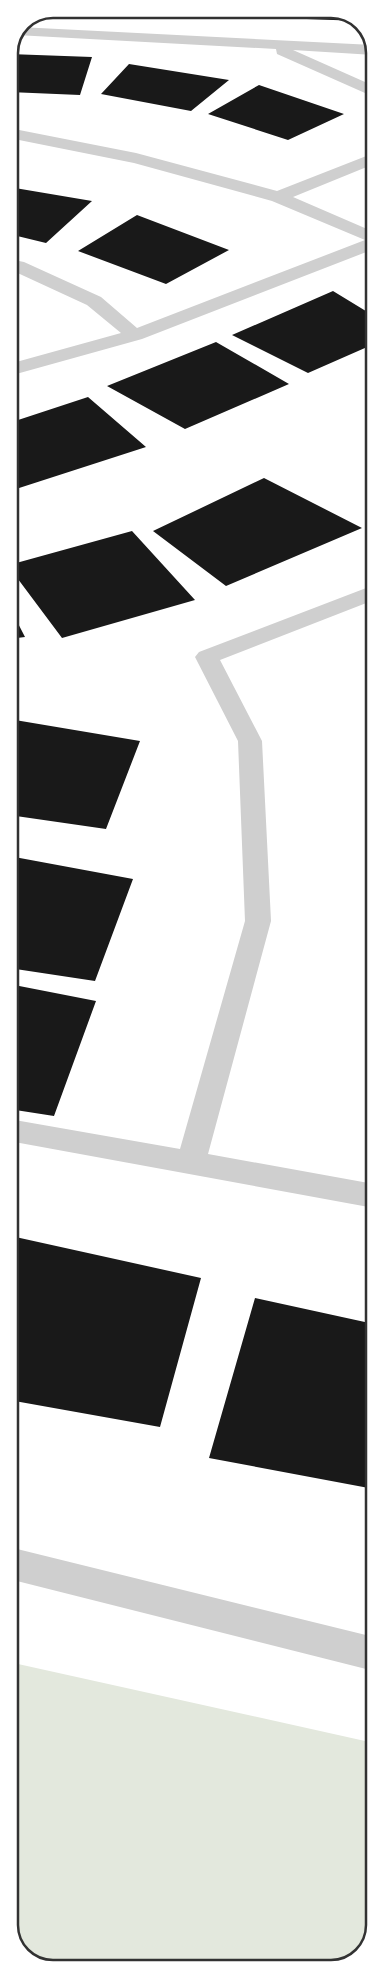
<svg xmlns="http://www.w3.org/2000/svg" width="383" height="1977" font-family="Karla,sans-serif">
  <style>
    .green { fill: #e3e8dd }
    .building { fill: #191919 }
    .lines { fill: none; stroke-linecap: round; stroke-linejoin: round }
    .minor { fill: #cfcfcf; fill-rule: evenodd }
    .rim { fill: none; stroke: #323232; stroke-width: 2.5 }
  </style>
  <rect width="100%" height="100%" fill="#fff"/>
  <!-- green -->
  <path class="green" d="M9 1662 374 1743V1925L364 1953 337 1968H47L22 1956 9 1931Z"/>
  <!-- building -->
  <path class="building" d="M282 9H336L360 21 280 18Z
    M9 54 92 57 80 95 9 92Z
    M129 64 229 80 191 111 101 94Z
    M259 85 344 114 288 140 208 114Z
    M9 187 92 201 46 243 9 234Z
    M137 215 229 250 166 284 78 251Z
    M333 291 374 316V344L308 373 232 335Z
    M216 342 289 384 185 429 107 386Z
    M88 397 146 447 16 489 9 483V423Z
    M264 478 362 528 226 586 153 531Z
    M132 531 195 600 62 638 9 567V565Z
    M9 606 25 637 9 639Z
    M9 719 140 741 106 829 9 815Z
    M9 856 133 879 95 981 9 968Z
    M9 984 96 1001 54 1116 9 1109Z
    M11 1236 201 1278 160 1427 9 1400V1241Z
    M255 1298 374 1324V1489L209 1458Z"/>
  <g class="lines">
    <!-- minor -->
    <path class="minor" d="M19 27 373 45 374 55 293 50 374 86V97L277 54 276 49 16 35Z
      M9 128 136 153 277 191 374 153V164L293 197 374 232V249L142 339 9 376V364L121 333 87 305 9 269V259L24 262 101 297 137 328 365 240 272 201 134 163 9 138Z
      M374 585V600L220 660 262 741 271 921 208 1154 374 1184V1208L9 1141V1119L180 1149 245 921 238 741 195 657 199 652Z
      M9 1547 374 1637V1671L9 1579Z"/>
  </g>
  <!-- crop -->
  <path d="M0 0H383V1977H0ZM53 18H331A35 35 0 0 1 366 53V1925A35 35 0 0 1 331 1960H53A35 35 0 0 1 18 1925V53A35 35 0 0 1 53 18Z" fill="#fff" fill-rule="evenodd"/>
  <path class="rim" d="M53 18H331A35 35 0 0 1 366 53V1925A35 35 0 0 1 331 1960H53A35 35 0 0 1 18 1925V53A35 35 0 0 1 53 18Z"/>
</svg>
